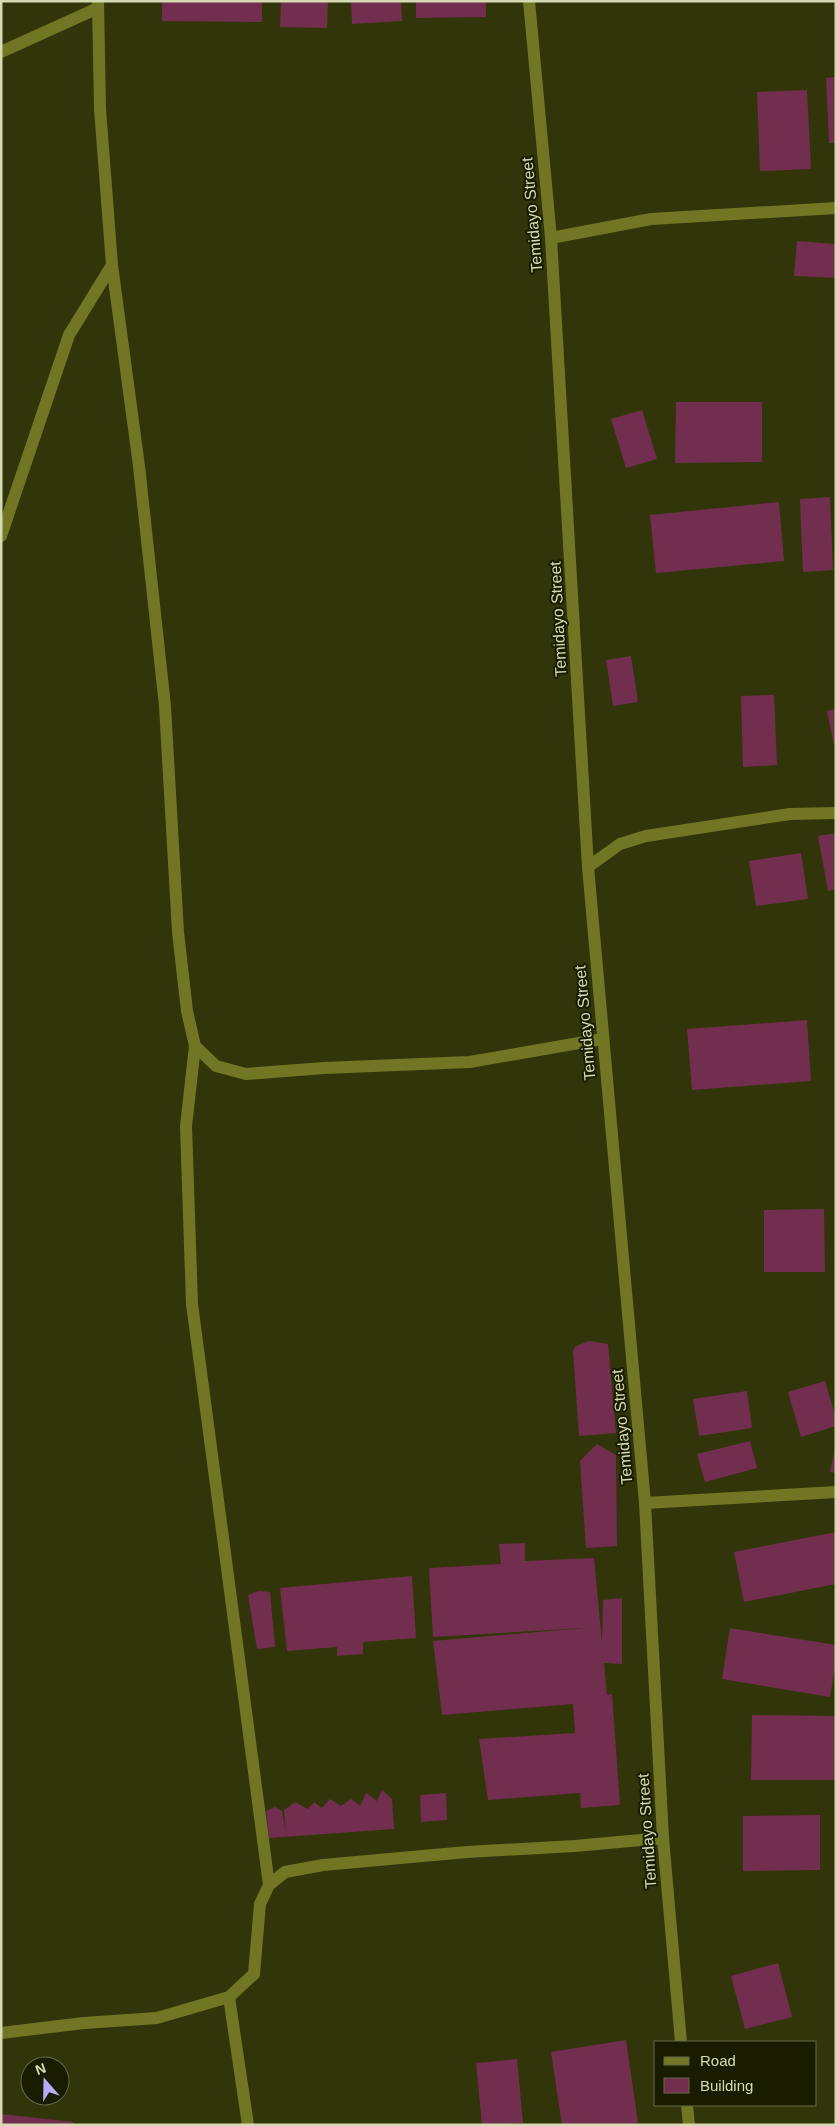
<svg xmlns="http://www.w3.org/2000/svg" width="837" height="2126" font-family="Helvetica,sans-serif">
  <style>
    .building { fill: #722e4f }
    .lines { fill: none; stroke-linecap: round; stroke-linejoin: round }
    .minor { stroke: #717624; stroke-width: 12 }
    .labels { text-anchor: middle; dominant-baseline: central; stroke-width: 4; stroke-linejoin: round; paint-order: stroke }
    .street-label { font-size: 16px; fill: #d6dab3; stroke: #1a1c00 }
  </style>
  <rect width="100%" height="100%" fill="#323509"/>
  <!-- building -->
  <path class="building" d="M162 1H262V22L162 21Z
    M281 1H328L327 28 280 27Z
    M351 1H401L402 21 352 24Z
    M416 1H486V17L416 18Z
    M836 77V143H829L826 78Z
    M807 90 811 169 760 171 757 92Z
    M797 241 836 244V278L794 276Z
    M676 402H762V462L675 463Z
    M642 410 657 459 626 468 611 419Z
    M830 497 833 570 803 572 800 499Z
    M779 502 784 561 656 573 650 515Z
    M631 656 638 702 613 706 606 660Z
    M774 695 777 765 743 767 741 696Z
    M836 709V744L834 745 827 711Z
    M836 833V889L828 891 818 836Z
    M801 853 808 899 756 906 749 861Z
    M807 1020 811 1081 692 1090 687 1029Z
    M824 1209 825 1272H764V1210Z
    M589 1341 608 1344 616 1433 579 1436 573 1350 576 1346Z
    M825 1381 836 1418V1426L801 1437 788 1392Z
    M747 1391 752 1428 699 1436 693 1399Z
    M750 1441 757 1468 705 1482 697 1454Z
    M597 1444 616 1455 617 1546 586 1548 580 1461Z
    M835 1449H836V1473L830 1472Z
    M836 1532V1584L744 1602 734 1552Z
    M525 1543V1561L594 1558 602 1643 603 1600 622 1598V1664L604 1663 607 1695 612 1694 620 1805 581 1808 580 1793 488 1800 479 1739 575 1733 573 1704 442 1715 433 1641 584 1628 433 1637 429 1568 501 1564 499 1544Z
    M412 1576 416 1638 363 1642V1654L337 1656V1647L287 1651 280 1588Z
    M259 1591 270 1592 275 1647 257 1649 248 1595Z
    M730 1628 836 1645V1662L830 1697 722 1679Z
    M752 1715 836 1716V1780H751Z
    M382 1790 392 1799 394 1829 269 1838 266 1811 275 1807 282 1811 286 1834 284 1810 295 1802 308 1809 314 1802 322 1808 330 1799 341 1806 351 1799 360 1806 366 1793 377 1801Z
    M446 1793 447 1820 421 1822 420 1795Z
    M820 1815V1870L743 1871V1816Z
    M778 1963 792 2017 745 2029 731 1976Z
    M626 2040 638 2123 624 2125H562L551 2052Z
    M517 2059 523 2123 482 2125 476 2063Z
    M1 2114 73 2122V2125H1Z"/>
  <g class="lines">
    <!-- minor -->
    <path class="minor" d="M98 1 100 109 112 265 139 466 165 706 178 932 187 1011 195 1046 186 1126 192 1304 269 1885
      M529 1 551 238 588 867 645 1503 663 1838 681 2042
      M1 52 98 8
      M551 238 651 219 836 208
      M1 536 69 335 112 265
      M588 867 620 844 646 836 790 814 836 813
      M195 1046 216 1066 246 1074 324 1068 470 1062 602 1039
      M645 1503 836 1492
      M229 1997 248 2125
      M1 2033 84 2023 157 2018 229 1997 254 1974 260 1904 269 1885 285 1872 323 1865 467 1852 575 1846 663 1838
      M687 2105 689 2125"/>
  </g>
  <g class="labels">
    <!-- street labels -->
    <g class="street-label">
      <text transform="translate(532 215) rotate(-95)">Temidayo Street</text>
      <text transform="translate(558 619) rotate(-93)">Temidayo Street</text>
      <text transform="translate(585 1023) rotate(-95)">Temidayo Street</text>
      <text transform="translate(622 1427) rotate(-95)">Temidayo Street</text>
      <text transform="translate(647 1831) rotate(-94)">Temidayo Street</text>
    </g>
  </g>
  <!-- border -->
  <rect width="837" height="2126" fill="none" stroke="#d6dab3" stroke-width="5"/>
  <!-- legend -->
  <rect x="654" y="2041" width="162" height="65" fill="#1a1c00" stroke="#656848"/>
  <rect x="664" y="2057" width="25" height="8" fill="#717624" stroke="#656848"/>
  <text x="700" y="2066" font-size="15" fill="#d6dab3">Road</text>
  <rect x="664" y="2078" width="25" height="15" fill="#722e4f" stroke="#656848"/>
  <text x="700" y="2091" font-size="15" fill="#d6dab3">Building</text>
  <!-- north arrow -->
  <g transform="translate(45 2081) rotate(340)"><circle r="24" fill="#1a1c00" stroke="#656848"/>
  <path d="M0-4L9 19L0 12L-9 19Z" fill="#b9aaf7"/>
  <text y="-8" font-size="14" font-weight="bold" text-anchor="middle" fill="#d6dab3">N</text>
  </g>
</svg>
